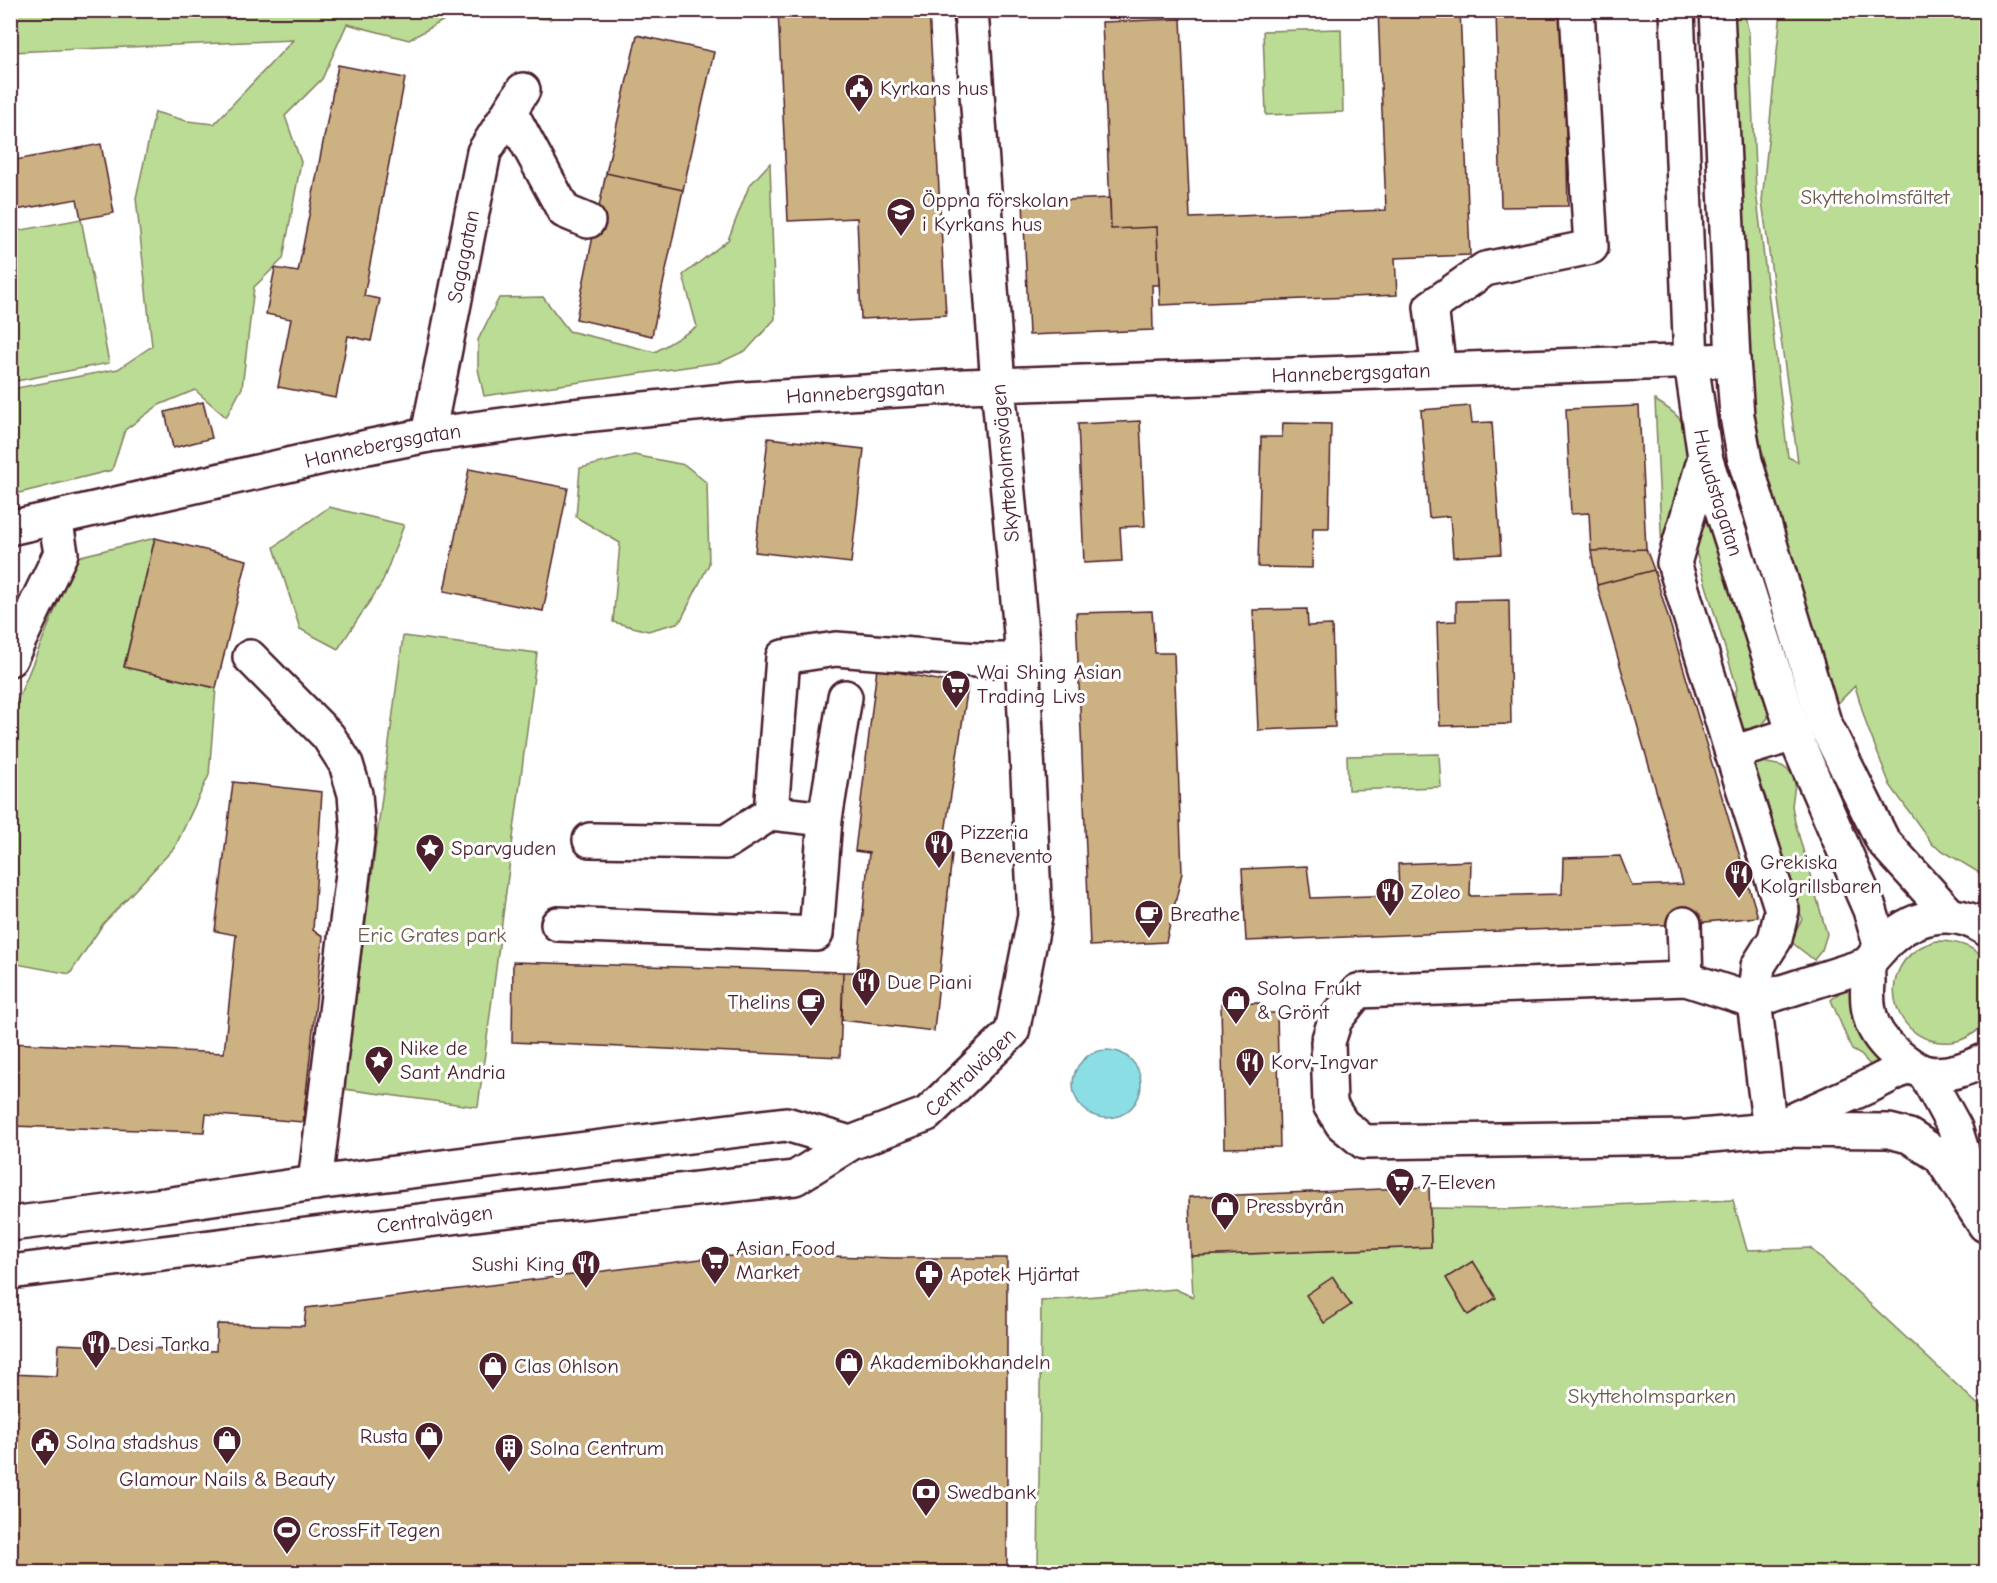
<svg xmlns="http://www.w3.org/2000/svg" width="1997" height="1583" font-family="'Comic Neue',sans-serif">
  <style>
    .green { fill: #badc95; stroke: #827e60; stroke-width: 1.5 }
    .water { fill: #8cdee5; stroke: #72929b; stroke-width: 1.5 }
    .building { fill: #ccb182; stroke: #4a1f2b; stroke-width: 1.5 }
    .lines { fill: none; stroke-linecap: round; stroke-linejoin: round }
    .minor-casing { stroke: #4a1f2b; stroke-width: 38 }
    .minor { stroke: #fff; stroke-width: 33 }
    .labels { text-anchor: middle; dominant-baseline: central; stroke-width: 6; stroke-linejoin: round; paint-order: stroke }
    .poi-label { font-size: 21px; fill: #4a1f2b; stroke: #fff; text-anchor: start }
    .park-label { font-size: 21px; fill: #6c584b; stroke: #fff }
    .street-label { font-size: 21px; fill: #4a1f2b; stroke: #fff }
  </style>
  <rect width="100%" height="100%" fill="#fff"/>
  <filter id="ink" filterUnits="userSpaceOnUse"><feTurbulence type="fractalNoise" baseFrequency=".0167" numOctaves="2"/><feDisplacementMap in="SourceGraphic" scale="12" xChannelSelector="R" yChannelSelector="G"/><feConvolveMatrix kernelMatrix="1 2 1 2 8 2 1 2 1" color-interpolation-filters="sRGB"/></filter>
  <g filter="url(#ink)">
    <!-- green -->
    <path class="green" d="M542 10 550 19 453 15 409 40 347 24 322 79 285 116 301 162 283 259 254 287 242 388 226 417 195 390 159 405 125 430 112 470 11 495V389L118 369 152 346 136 198 155 112 187 121 214 124 293 40 11 52V11Z
      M1731 11H1744L1749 34 1756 191 1788 457 1798 462 1762 201 1781 11H1986V877L1933 845 1890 785 1867 726 1855 686 1836 705 1805 611 1750 406Z
      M1341 29 1343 112 1266 115 1263 31Z
      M770 163 775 319 747 350 721 362 484 396 478 369V340L499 298 543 297 569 331 655 352 697 327 683 275 728 240 749 186Z
      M81 219 109 363 11 382V232Z
      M1655 400C1675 412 1686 421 1692 444L1662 552Z
      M634 455 685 465 707 483 709 564 680 622 648 631 613 622 620 543 576 517 580 468Z
      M329 507 404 525 382 583 338 649 300 629 274 547Z
      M1712 510 1767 710 1768 718C1760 728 1752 730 1739 728L1730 715 1737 688 1695 549 1703 514Z
      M155 538 124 666 216 688 209 775 175 847 103 924 70 974 11 963 10 718 77 557Z
      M403 636 537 653 478 1107 344 1089Z
      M1439 754 1441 787 1348 790 1347 756Z
      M1763 762 1782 766 1793 774 1795 784 1792 806 1795 822 1827 934 1822 950 1814 960 1790 941 1802 919 1765 795 1757 789 1751 774 1755 765Z
      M1936 941C1955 941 1976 945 1986 963V1020C1979 1032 1966 1040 1952 1042 1897 1048 1872 977 1919 948 1924 945 1930 943 1936 941Z
      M1848 985 1855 991 1887 1071 1872 1067 1861 1055 1852 1050 1831 1000Z
      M1733 1200 1747 1250 1810 1248 1986 1412V1572H1038L1041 1301 1175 1289 1193 1297 1191 1256 1431 1247 1430 1208 1511 1209Z"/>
    <!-- water -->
    <path class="water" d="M1073 1084a34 34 0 1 1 68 0a34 34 0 1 1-68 0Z"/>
    <!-- building -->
    <path class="building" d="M778 10H929L946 315 861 319 857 218 788 221Z
      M1378 10H1460L1470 255 1395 258 1397 295 1160 305 1157 227 1111 229 1102 22 1181 19 1190 218 1386 210Z
      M1496 10H1563L1568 206 1501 207Z
      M637 35 714 52 683 190 606 173Z
      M338 65 405 78 364 296 380 299 371 341 348 336 336 398 278 387 291 319 266 314 275 268 298 272Z
      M101 144 114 213 81 219 77 199 10 211V161Z
      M606 173 683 190 652 336 576 319Z
      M1110 198 1111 229 1157 227 1159 285H1152L1153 330 1029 335 1023 202Z
      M203 402 212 438 173 448 165 412Z
      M1470 406 1472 423 1492 422 1501 554 1453 557 1450 516 1429 518 1421 410Z
      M1639 406 1646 549 1591 551 1589 513 1571 514 1566 409Z
      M1140 421 1145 526 1120 527 1122 561 1084 563 1078 424Z
      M1283 423 1331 424 1329 528H1313L1312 568 1258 567 1261 437H1282Z
      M768 438 864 449 851 563 755 552Z
      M469 469 568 488 543 611 444 591Z
      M155 538 247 560 216 688 124 667Z
      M1646 549 1654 570 1597 585 1591 551Z
      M1654 570 1758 917 1684 924 1246 941 1242 869 1307 866 1311 898 1399 895 1398 864 1471 861 1470 896 1562 894 1563 858 1620 856 1632 886 1683 884 1597 585Z
      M1509 600 1511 724 1440 726 1437 622 1456 621V601Z
      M1307 609 1308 626 1332 625 1335 727 1258 730 1253 610Z
      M1152 611 1155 653H1174L1182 873 1166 942 1090 946 1076 613Z
      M877 668 968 686 942 852 952 854 934 1031 842 1020 843 972H857L869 853 855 851Z
      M233 782 322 792 313 930 323 936 303 1122 206 1114 204 1132 10 1126V1043L224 1053 236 935 215 931Z
      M513 962 843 972 840 1057 512 1042Z
      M1260 1003V1013H1277L1280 1147 1224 1148 1221 1004Z
      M1429 1187 1431 1247 1191 1256 1189 1197Z
      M767 1254 893 1258H1007V1572H10V1374L57 1376 59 1344 216 1351 217 1324 304 1326 306 1308 717 1257Z
      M1473 1261 1496 1298 1468 1315 1446 1278Z
      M1333 1277 1351 1305 1324 1323 1306 1295Z"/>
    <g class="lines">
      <!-- minor casing -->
      <g class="minor-casing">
        <g id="minor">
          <path id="s1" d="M1677 10 1691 362 1705 457 1794 734 1870 910 1881 948"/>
          <path d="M1717 10 1733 360 1737 416 1745 461 1824 722 1883 841 1951 916"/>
          <path d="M510 111 564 211 588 221"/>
          <path d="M1439 370 1431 307 1485 269 1591 247 1577 10"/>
          <path id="s2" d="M428 435 484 152 523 90"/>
          <path d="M1705 457 1674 563 1732 753"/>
          <path id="s3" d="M10 528 367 447 428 435 563 417 745 399 965 386 1733 360"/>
          <path d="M250 657 328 736 346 764 355 794 358 833 315 1183"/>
          <path d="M10 659 61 553 55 518"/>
          <path d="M771 813 825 819"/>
          <path d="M590 840 726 842 771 813 783 657 836 649 976 660H1022"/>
          <path d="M558 924 816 934 825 819 845 697"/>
          <path d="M1684 924 1686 979"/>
          <path d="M1986 929C1952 905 1910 916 1883 946 1879 951 1871 958 1869 964 1867 969 1868 977 1868 982 1865 1017 1874 1037 1901 1058 1908 1063 1916 1070 1924 1072 1945 1078 1968 1068 1986 1060"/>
          <path d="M1869 964 1754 1001 1686 979 1358 991 1335 1020 1328 1042 1330 1105 1342 1124 1364 1142 1688 1137 1770 1130 1889 1131 1909 1136 1940 1156 1985 1225"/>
          <path d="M1925 1073 1955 1128 1973 1186"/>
          <path d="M1778 1127 1871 1085 1910 1065"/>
          <path d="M1770 1130 1754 1001 1758 966 1775 939 1782 910 1732 753 1794 734"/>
          <path d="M10 1224 165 1205 315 1183 786 1124 850 1143"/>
          <path id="s4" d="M10 1272 492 1212 795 1178 851 1143 927 1114 1012 1032 1035 916 1021 633 998 385 971 10"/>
        </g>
      </g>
      <!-- minor -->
      <use href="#minor" class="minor"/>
    </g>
  </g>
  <!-- icons -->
  <defs>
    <g id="civic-pin" transform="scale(1.5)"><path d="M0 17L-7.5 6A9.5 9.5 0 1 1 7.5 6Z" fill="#4a1f2b" stroke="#fff"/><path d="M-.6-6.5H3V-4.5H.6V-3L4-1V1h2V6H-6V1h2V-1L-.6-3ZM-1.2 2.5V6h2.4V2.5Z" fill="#fff"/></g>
    <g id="school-pin" transform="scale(1.5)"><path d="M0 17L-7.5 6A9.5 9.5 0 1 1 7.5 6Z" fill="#4a1f2b" stroke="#fff"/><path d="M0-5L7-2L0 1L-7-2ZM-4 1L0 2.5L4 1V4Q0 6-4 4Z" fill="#fff"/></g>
    <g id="supermarket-pin" transform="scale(1.5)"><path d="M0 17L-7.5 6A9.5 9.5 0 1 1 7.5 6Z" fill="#4a1f2b" stroke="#fff"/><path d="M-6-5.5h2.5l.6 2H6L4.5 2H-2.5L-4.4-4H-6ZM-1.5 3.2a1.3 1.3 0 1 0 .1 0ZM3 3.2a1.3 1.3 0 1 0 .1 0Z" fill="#fff"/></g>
    <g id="restaurant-pin" transform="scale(1.5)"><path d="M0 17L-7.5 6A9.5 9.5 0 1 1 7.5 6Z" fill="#4a1f2b" stroke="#fff"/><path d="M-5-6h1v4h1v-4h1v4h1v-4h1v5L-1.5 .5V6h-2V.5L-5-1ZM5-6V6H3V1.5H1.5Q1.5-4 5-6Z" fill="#fff"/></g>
    <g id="sight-pin" transform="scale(1.5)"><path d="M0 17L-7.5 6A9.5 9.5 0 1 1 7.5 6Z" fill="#4a1f2b" stroke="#fff"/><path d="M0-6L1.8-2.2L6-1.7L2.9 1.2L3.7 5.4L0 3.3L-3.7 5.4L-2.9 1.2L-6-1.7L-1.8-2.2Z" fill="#fff"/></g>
    <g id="cafe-pin" transform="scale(1.5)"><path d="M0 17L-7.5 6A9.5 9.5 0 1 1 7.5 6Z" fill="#4a1f2b" stroke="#fff"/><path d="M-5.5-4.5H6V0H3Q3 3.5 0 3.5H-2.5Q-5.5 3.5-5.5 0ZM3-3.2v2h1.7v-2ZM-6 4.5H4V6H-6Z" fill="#fff"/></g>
    <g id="shop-pin" transform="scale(1.5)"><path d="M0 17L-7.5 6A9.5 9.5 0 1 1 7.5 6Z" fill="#4a1f2b" stroke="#fff"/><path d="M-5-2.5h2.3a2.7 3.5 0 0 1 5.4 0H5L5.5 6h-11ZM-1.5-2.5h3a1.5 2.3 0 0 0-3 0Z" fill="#fff"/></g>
    <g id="pharmacy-pin" transform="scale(1.5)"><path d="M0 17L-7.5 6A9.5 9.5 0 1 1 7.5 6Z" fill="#4a1f2b" stroke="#fff"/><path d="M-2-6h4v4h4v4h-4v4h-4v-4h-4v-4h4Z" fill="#fff"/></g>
    <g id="building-pin" transform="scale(1.5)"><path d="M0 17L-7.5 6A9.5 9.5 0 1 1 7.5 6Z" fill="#4a1f2b" stroke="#fff"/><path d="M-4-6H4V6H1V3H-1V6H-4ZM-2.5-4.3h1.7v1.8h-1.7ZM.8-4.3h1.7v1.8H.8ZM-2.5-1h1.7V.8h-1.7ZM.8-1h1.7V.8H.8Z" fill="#fff"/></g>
    <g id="bank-pin" transform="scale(1.5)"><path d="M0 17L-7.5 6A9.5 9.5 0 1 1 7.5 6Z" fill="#4a1f2b" stroke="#fff"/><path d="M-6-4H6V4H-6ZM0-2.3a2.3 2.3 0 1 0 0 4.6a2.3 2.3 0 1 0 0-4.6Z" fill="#fff"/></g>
    <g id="stadium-pin" transform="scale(1.5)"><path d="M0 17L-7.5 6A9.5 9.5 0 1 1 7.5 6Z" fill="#4a1f2b" stroke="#fff"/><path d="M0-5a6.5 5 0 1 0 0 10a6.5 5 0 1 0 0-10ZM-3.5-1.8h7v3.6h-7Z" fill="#fff"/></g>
  </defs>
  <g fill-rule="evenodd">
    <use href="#civic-pin" x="859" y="88"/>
    <use href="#school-pin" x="901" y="212"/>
    <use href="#supermarket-pin" x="956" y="684"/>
    <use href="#restaurant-pin" x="939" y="844"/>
    <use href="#sight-pin" x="430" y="848"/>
    <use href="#restaurant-pin" x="1739" y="874"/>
    <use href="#restaurant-pin" x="1390" y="892"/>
    <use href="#cafe-pin" x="1149" y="914"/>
    <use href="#restaurant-pin" x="866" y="982"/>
    <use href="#shop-pin" x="1236" y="1000"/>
    <use href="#cafe-pin" x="811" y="1002"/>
    <use href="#sight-pin" x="379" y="1060"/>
    <use href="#restaurant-pin" x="1250" y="1062"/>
    <use href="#supermarket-pin" x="1400" y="1182"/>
    <use href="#shop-pin" x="1225" y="1206"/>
    <use href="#supermarket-pin" x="715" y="1260"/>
    <use href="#restaurant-pin" x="586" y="1264"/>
    <use href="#pharmacy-pin" x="929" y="1274"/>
    <use href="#restaurant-pin" x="96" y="1344"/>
    <use href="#shop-pin" x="849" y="1362"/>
    <use href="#shop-pin" x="493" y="1366"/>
    <use href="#shop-pin" x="429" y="1436"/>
    <use href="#shop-pin" x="227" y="1440"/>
    <use href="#civic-pin" x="45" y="1442"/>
    <use href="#building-pin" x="509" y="1448"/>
    <use href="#bank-pin" x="926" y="1492"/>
    <use href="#stadium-pin" x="287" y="1530"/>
  </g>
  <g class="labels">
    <!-- poi labels -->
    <g class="poi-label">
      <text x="880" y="88">Kyrkans hus</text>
      <text x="922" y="200">Öppna förskolan<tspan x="922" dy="24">i Kyrkans hus</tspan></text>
      <text x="977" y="672">Wai Shing Asian<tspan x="977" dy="24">Trading Livs</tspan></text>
      <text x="960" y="832">Pizzeria<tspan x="960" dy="24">Benevento</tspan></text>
      <text x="451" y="848">Sparvguden</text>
      <text x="1760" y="862">Grekiska<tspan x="1760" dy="24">Kolgrillsbaren</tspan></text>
      <text x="1411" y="892">Zoleo</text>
      <text x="1170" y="914">Breathe</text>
      <text x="887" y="982">Due Piani</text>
      <text x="1257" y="988">Solna Frukt<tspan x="1257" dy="24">&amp; Grönt</tspan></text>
      <text x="790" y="1002" text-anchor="end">Thelins</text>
      <text x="400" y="1048">Nike de<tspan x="400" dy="24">Sant Andria</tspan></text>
      <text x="1271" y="1062">Korv-Ingvar</text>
      <text x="1421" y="1182">7-Eleven</text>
      <text x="1246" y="1206">Pressbyrån</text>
      <text x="736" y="1248">Asian Food<tspan x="736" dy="24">Market</tspan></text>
      <text x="565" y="1264" text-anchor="end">Sushi King</text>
      <text x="950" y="1274">Apotek Hjärtat</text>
      <text x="117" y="1344">Desi Tarka</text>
      <text x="870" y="1362">Akademibokhandeln</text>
      <text x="514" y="1366">Clas Ohlson</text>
      <text x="408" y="1436" text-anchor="end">Rusta</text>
      <text x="66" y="1442">Solna stadshus</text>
      <text x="530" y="1448">Solna Centrum</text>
      <text x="227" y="1479" text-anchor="middle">Glamour Nails &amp; Beauty</text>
      <text x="947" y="1492">Swedbank</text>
      <text x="308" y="1530">CrossFit Tegen</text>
    </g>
    <!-- park labels -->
    <g class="park-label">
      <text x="1875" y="197">Skytteholmsfältet</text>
      <text x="432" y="935">Eric Grates park</text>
      <text x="1652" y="1396">Skytteholmsparken</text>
    </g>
    <!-- street labels -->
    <g class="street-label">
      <text stroke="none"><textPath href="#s2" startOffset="182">Sagagatan</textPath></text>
      <text stroke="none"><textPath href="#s3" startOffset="1354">Hannebergsgatan</textPath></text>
      <text stroke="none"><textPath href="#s3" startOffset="868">Hannebergsgatan</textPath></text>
      <text stroke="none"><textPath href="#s3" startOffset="382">Hannebergsgatan</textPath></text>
      <text transform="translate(1005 463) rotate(-95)">Skytteholmsvägen</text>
      <text stroke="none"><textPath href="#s1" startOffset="486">Huvudstagatan</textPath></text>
      <text stroke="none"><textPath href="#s4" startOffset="998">Centralvägen</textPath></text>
      <text stroke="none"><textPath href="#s4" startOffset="428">Centralvägen</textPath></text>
    </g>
  </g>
  <!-- margin -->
  <rect width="1997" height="1583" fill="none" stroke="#fff" stroke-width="36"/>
  <rect x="18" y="18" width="1961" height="1547" fill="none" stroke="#4a1f2b" stroke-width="2" filter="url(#ink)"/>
</svg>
